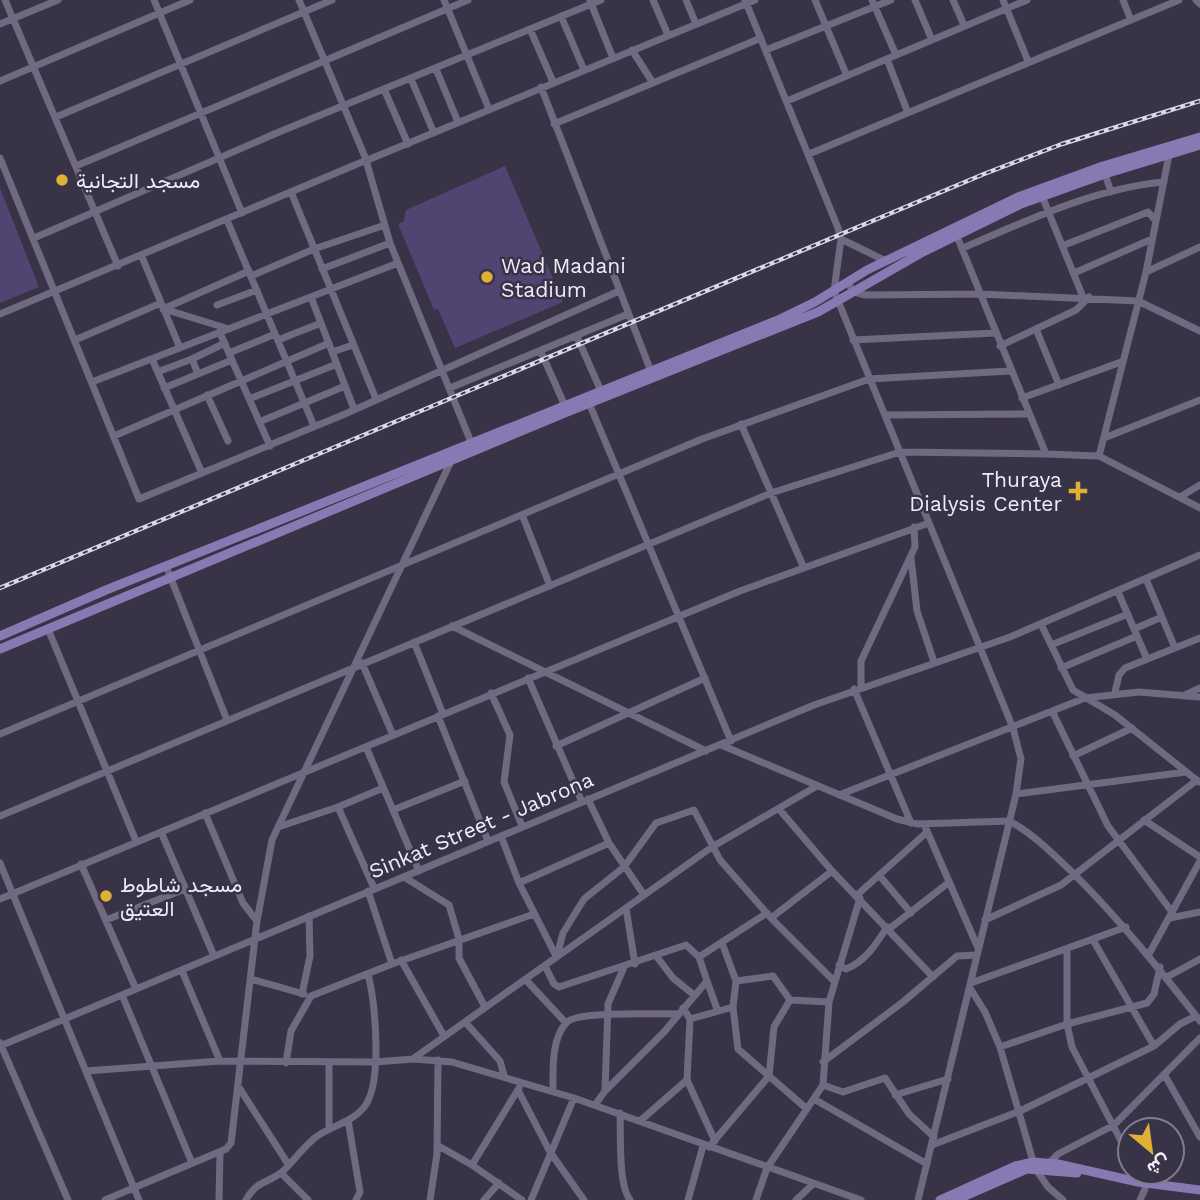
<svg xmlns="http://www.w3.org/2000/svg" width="1200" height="1200" font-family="'Work Sans',Vazirmatn,sans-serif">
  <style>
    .pitch { fill: #514471 }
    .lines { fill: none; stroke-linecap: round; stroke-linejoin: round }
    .minor { stroke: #706a81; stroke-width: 7 }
    .major { stroke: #8979b2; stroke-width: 9 }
    .rail-casing { stroke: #dbd8e5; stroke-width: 4.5 }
    .rail { stroke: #383347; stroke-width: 2; stroke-dasharray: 5; stroke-linecap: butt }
    .poi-dot { fill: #e0b034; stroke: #383347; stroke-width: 2.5 }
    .labels { text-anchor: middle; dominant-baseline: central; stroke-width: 5; stroke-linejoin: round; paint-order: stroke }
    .poi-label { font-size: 21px; fill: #efecf9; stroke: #383347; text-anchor: start }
    .street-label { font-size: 21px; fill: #efecf9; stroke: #383347 }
  </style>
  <rect width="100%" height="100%" fill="#383347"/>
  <!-- pitch -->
  <path class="pitch" d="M505 166 563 302 455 348 438 309 434 310 398 224 404 221 406 210Z
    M0 188 39 287 0 303Z"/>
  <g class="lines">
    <!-- minor -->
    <path class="minor" d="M5 0 118 266
      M154 0 242 213
      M299 0 365 157
      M444 0 489 109
      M653 0 668 35
      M686 0 696 24
      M745 0 838 228 841 239 834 291 1013 728 1021 759 1016 794 918 1200
      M815 0 847 76
      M872 0 896 55
      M915 0 932 40
      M953 0 964 25
      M1003 0 1028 61
      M1123 0 1130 18
      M1196 0 1200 4
      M590 1 613 58
      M561 16 584 70
      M0 24 58 0
      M530 29 553 82
      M632 50 653 83
      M766 50 891 0
      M887 59 908 113
      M436 69 458 122
      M411 79 434 133
      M0 81 190 0
      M541 87 652 374
      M384 89 408 144
      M787 101 1027 0
      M56 117 332 0
      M554 124 761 38
      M809 154 1179 0
      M0 158 139 499 345 414 619 291
      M370 159 755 0
      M367 164 390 243 473 447
      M76 166 468 0
      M1105 174 1111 192
      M291 192 376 399
      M1042 196 1083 297
      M227 220 314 426
      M956 234 1046 454
      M34 238 279 132 601 0
      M841 239 886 261
      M1062 246 1148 212 1156 221
      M963 248C1026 221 1095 188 1164 182
      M142 257 180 348
      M322 269 390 243
      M1146 272 1200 247
      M1074 273 1152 239
      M251 276 314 249 385 225
      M847 282 854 292 865 295 980 294 1138 301 1200 331
      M311 297 354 409
      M217 305 257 290
      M163 309 249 271
      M164 309 229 329
      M0 314 362 162
      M1036 329 1059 385
      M220 333 270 446
      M577 337 601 391
      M75 340 161 303
      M278 340 321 323
      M853 340 995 333
      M1000 346 1076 310 1089 297
      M332 352 353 345
      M541 352 565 406
      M229 353 275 334
      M152 359 202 473
      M160 371 192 359
      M198 374 192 359 225 343
      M92 382 398 263
      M164 388 232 360
      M450 388 628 314
      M207 395 228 441
      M1022 398 1121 362
      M249 399 337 364
      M589 403 731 741
      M885 415 1029 414
      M259 422 345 386
      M741 424 803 566
      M114 436 329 343
      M1104 438 1200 400
      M1099 456 1146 272 1169 155
      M1180 497 1200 485
      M523 517 550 586
      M911 558 917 611 934 662
      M166 566 227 720
      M1146 579 1175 648
      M1118 592 1147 659
      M1041 624 1073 690 1115 715 1199 782
      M452 626 706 751
      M48 629 136 841
      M1134 629 1162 617
      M414 642 443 714
      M1051 645 1128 614
      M362 663 393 735
      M1061 668 1137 636
      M528 678 582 802
      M861 687V661L915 547 914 527
      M854 689 911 823
      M1115 692 1119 675 1125 668 1200 638
      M491 693 510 735 504 782 522 826
      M1185 695 1200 688
      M1052 711 1108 826 1172 912
      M438 716 488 841
      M0 734 702 439 869 379 1010 371
      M721 745 897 819 918 824 1009 821C1034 834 1055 856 1075 875 1121 921 1160 970 1200 1021
      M556 746 705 678
      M366 747 419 871
      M1073 756 1132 728
      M1016 794 1186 772
      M839 795 1085 698 1139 692 1200 697
      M588 799 609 843 644 895
      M338 807 374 888
      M779 809 832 871 933 977
      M393 810 465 781
      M205 813 243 903 257 921
      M0 816 771 493 900 452 1046 454 1099 456 1200 508
      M1144 820 1200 857
      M924 824 978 948
      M278 827 338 807 383 788
      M161 832 214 956
      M501 836 519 883 556 956
      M0 863 139 1200
      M81 864 136 989
      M879 875 911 913
      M404 877 449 905 459 939V958L485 1007
      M519 883 609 843
      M368 891 392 964
      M857 895 927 832
      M0 899 740 591 929 523
      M626 908 635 964
      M771 918 832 871
      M1170 918 1200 912
      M106 920 185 889
      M985 920 1061 885 1197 780
      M889 929 948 883
      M1093 940 1154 1046
      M722 943 736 981 733 1007 738 1049 807 1109
      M1067 950V1024L1072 1047 1130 1158
      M1149 954 1200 861
      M557 956 563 933 584 899 624 867 656 823 694 810 720 860 771 918 834 981
      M657 957 673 978 694 995
      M699 957 767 913
      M401 960 444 1036
      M839 965 846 969C865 962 877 943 887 927
      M545 966 554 984 559 987 686 945 699 957 707 981 664 1032 605 1091
      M182 971 220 1061
      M1167 977 1200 959
      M251 979 304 994
      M526 980 566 1023
      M707 981 717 1009
      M971 983 1126 927
      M970 988 985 1012 1000 1047 1035 1168 1048 1187 1063 1200
      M302 994 310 956 309 916
      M122 995 192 1163
      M790 1000 829 1002
      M683 1008 690 1019 687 1080 715 1141
      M690 1019 733 1007
      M466 1023 500 1061 504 1075
      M0 1043 68 1200
      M0 1046 814 705 1010 637 1200 555
      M1000 1047 1067 1024 1147 1003 1154 994 1160 967
      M414 1058 712 847 817 786
      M823 1062 903 1002 957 956 977 955
      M286 1063 291 1031 311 996 392 964 534 914
      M86 1071 220 1061 375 1062 414 1059 452 1062 574 1098 861 1200
      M1164 1074 1200 1137
      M823 1085 843 1092 885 1078 909 1114 934 1137
      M240 1089 288 1164
      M518 1090 550 1152 584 1200
      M553 1091C553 1070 551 1038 567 1022 578 1011 658 1014 677 1014
      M895 1095 948 1079
      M814 1099 927 1164
      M595 1105 605 1091 608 1004 624 967
      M620 1113C621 1134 618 1185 630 1200
      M348 1120 360 1192 356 1200
      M640 1121 687 1080
      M329 1129V1062
      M437 1145 472 1165 522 1200
      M932 1145 1020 1111 1154 1046 1180 1024 1196 1016
      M709 1147 769 1076 774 1027 790 1000 773 976 736 981
      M472 1165 519 1088
      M1046 1166 1058 1154 1114 1125 1200 1038
      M281 1173 308 1200
      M105 1200 226 1149 231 1143 257 921 272 840 453 457
      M219 1200 220 1152
      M246 1200C257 1180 267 1184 282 1172 294 1161 303 1147 316 1137 331 1126 353 1122 365 1106 383 1081 375 1002 368 974
      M430 1200 437 1154 438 1060
      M484 1200 499 1183
      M531 1200 574 1098
      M688 1200 703 1146
      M756 1200 767 1168 823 1085 829 1002 860 898
      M796 1200 812 1185
      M1140 1200 1145 1189"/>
    <!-- major -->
    <path class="major" d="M0 636 106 590 778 320 815 302 867 270 1018 197 1103 166 1200 137
      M0 649 567 412 818 312 921 253 1021 204 1105 174 1200 145
      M940 1200 1015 1166 1033 1162 1058 1164 1138 1182 1200 1190
      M956 1200 1027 1169 1077 1173"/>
    <!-- rail casing -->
    <g class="rail-casing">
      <path id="rail" d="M0 588 984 174 1062 144 1200 101"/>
    </g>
    <!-- rail -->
    <use href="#rail" class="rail"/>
  </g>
  <!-- markers -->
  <g class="poi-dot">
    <circle cx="62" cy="180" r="7"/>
    <circle cx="487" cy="277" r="7"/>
    <path d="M1074.5 480.5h7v7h7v7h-7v7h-7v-7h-7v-7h7z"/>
    <circle cx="106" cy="896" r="7"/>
  </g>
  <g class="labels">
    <!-- poi labels -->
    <g class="poi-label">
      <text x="76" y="180">مسجد التجانية</text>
      <text x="501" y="265">Wad Madani<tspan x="501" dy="24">Stadium</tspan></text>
      <text x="1062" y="479" text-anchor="end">Thuraya<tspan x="1062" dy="24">Dialysis Center</tspan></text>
      <text x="120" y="884">مسجد شاطوط<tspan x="120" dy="24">العتيق</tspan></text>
    </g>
    <!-- street labels -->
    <g class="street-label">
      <text transform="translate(481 825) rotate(-23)">Sinkat Street - Jabrona</text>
    </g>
  </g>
  <!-- north arrow -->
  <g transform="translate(1151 1151) rotate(151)"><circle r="33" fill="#383347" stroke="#817d8e" stroke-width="2"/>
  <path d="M0-5L12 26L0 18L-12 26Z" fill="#e0b034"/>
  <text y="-10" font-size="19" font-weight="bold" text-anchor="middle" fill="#efecf9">ش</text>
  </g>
</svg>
